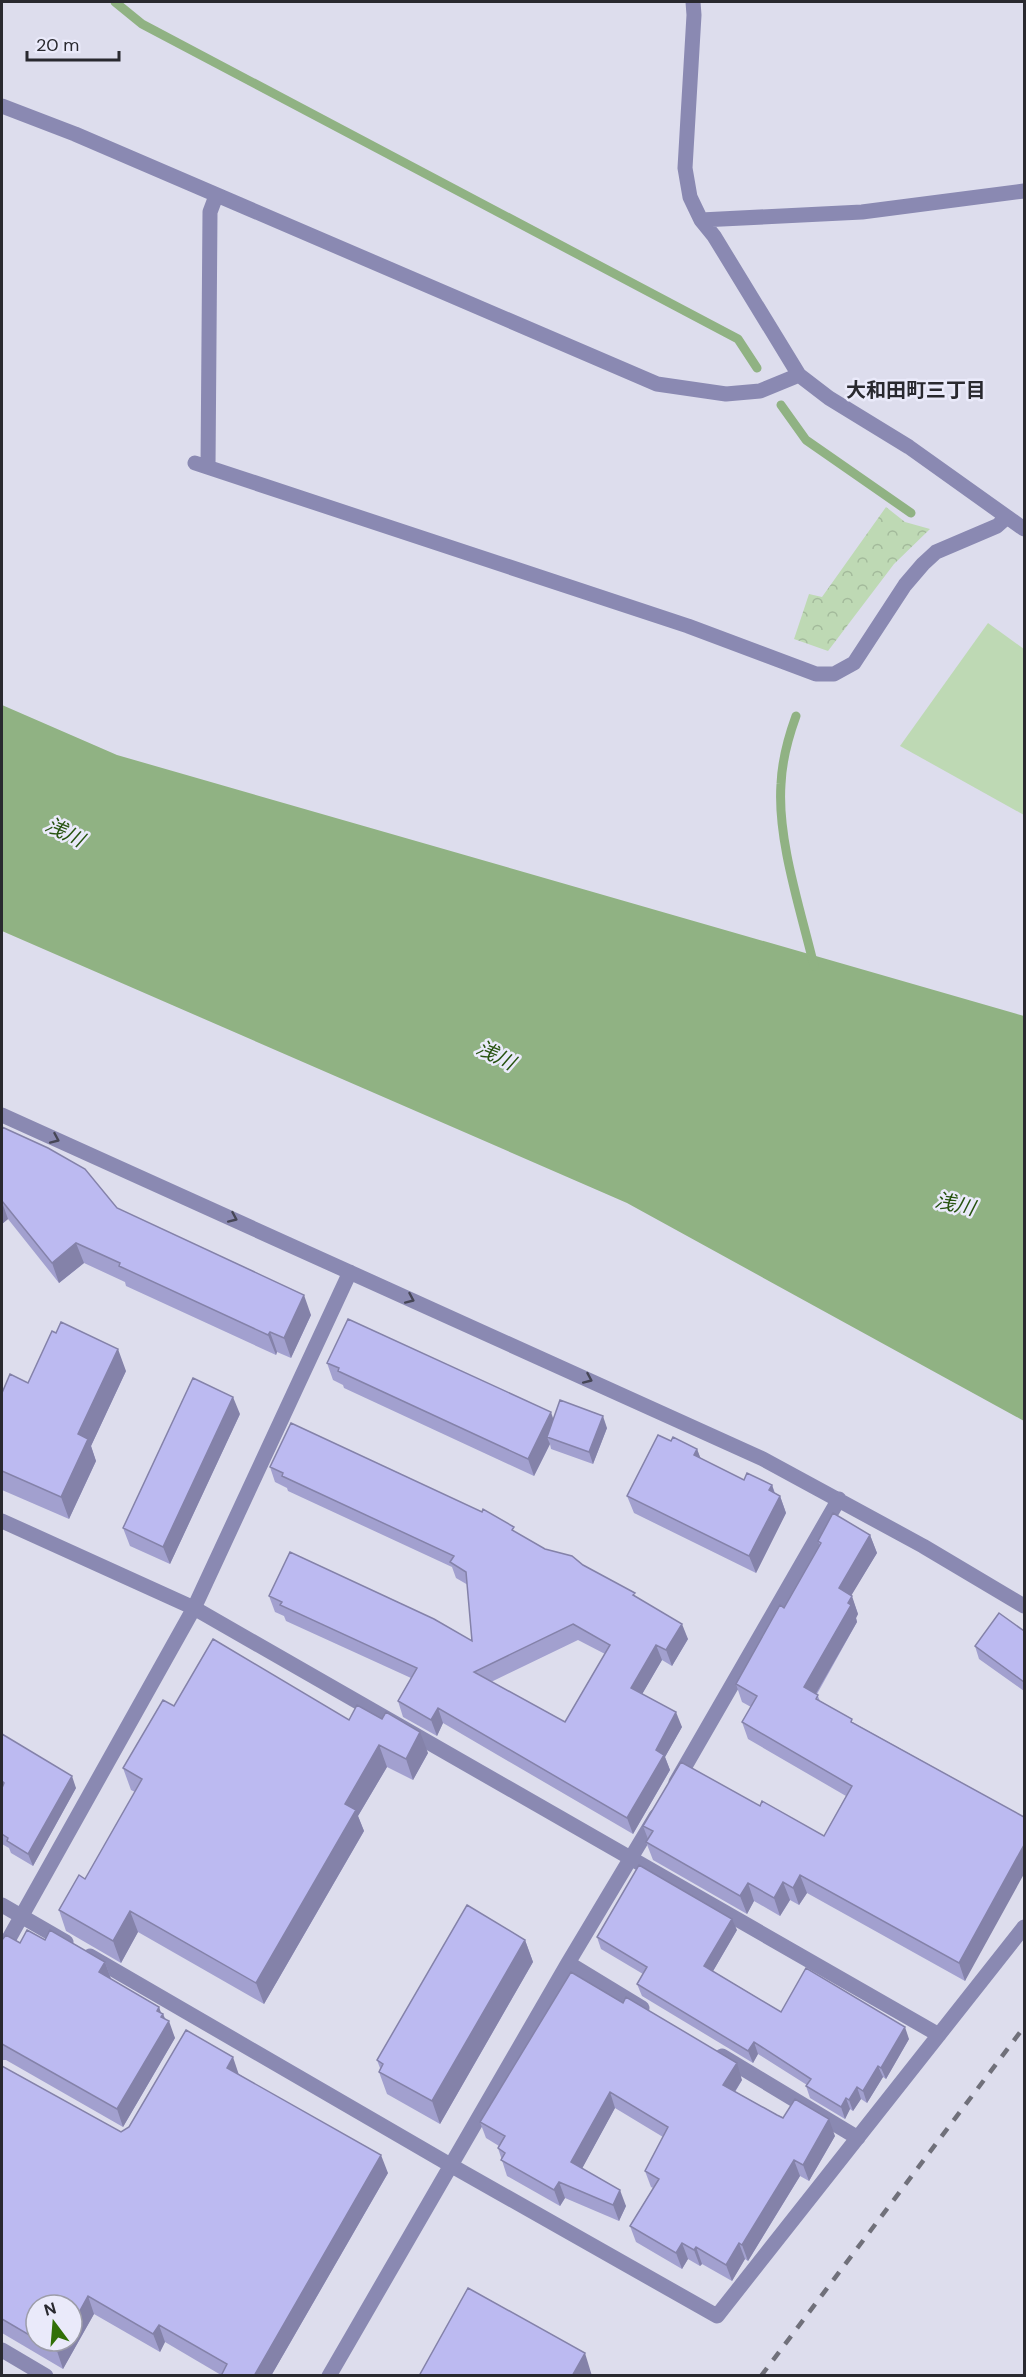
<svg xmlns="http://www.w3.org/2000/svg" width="1026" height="2377" font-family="'DM Sans','Noto Sans JP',sans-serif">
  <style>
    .green { fill: #bed9b4 }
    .park { fill: url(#park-crowns) }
    .water { fill: #90b283 }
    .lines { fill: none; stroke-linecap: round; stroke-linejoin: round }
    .stream { stroke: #90b283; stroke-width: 9 }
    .minor { stroke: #8a89b2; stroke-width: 15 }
    .rail { stroke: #70707a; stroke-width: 4.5; stroke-dasharray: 10 10; stroke-linecap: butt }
    .wall { fill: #a2a0cf; fill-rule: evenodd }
    .shaded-wall { fill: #8482a9 }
    .building { fill: #bcbaf1; stroke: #8482a9; stroke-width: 1.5; fill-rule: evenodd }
    .oneway { stroke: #464656 }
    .labels { text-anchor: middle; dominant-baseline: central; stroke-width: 5; stroke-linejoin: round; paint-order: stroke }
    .neighbourhood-label { font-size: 20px; font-weight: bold; fill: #29292f; stroke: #eaeafa }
    .water-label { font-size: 20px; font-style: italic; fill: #275310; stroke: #eaeafa }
  </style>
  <defs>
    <pattern id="park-crowns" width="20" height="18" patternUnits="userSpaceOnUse" patternTransform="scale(1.5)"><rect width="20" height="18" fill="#bed9b4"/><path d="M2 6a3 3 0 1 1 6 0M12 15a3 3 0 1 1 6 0" fill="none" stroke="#a3ba9b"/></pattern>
  </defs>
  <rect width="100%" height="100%" fill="#dddded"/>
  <!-- green -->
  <path class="green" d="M988 623 1024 649V815L900 746Z"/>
  <!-- park -->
  <path class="park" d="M886 507 905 522 930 529 894 564 828 651 794 639 809 594 822 597Z"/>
  <!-- water -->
  <path class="water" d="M2 705 117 755 1024 1016V1421L627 1203 2 931Z"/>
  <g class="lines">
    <!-- stream -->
    <path class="stream" d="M115 2 142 24 738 339 757 368
      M781 405 806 440 911 513
      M796 716C788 738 782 760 781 784 777 840 801 911 814 966"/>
    <!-- minor -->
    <path class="minor" d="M693 2 694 15 685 168 690 197 701 220 714 236 799 375 829 398 909 447 1024 529
      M2 106 75 134 657 384 726 394 760 391 799 375
      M701 220 862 212 1024 191
      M195 463 688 626 816 674H834L854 663 905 585 923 564 936 552 997 526 1006 518
      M208 467 210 212 216 196
      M2 1115 763 1459 923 1546 1024 1606
      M2 1521 194 1608 939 2035
      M676 1782 839 1499
      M2 1905 66 1942
      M2 1951 194 1608 350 1272
      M90 1956 452 2166 717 2316 1024 1927
      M568 1963 642 2008
      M722 2056 858 2138
      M2 2350 46 2376
      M329 2376 568 1963 656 1816"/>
    <!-- rail -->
    <path class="rail" d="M761 2376 1024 2027"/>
  </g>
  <!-- wall -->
  <path class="wall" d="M2 1127 117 1208 311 1315 291 1358 277 1352 276 1355 126 1286 125 1282 84 1263 59 1283 8 1219 2 1224Z
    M327 1363 553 1420 607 1428 593 1464 551 1449 550 1444 534 1476 344 1388 343 1385 333 1380Z
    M126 1371 91 1446 96 1461 69 1519 2 1490V1393L28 1383Z
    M240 1414 170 1564 130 1546 123 1528Z
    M671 1441 697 1449 700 1458 744 1480 772 1485 775 1493 780 1496 786 1513 756 1573 634 1513 627 1496Z
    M270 1467 516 1533 545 1549 583 1565 637 1597 688 1639 672 1666 662 1660 642 1694 682 1727 665 1757 670 1770 633 1834 443 1723 437 1736 403 1717 398 1701 411 1678 286 1621 284 1616 275 1612 269 1596 472 1641 468 1585 456 1578 452 1567 288 1491 287 1488 275 1482ZM578 1640 605 1654 565 1722 491 1682Z
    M870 1535 877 1553 851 1595 858 1614 856 1618 857 1622 817 1694 820 1701 854 1723 1024 1817 965 1981 807 1893 799 1905 790 1900 780 1916 754 1901 747 1914 653 1860 646 1842 648 1839 643 1826 760 1806 824 1836 846 1796 748 1739 742 1722 751 1707 742 1702 736 1684 784 1608 820 1546 818 1541Z
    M1024 1631V1691L979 1659 975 1646Z
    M174 1706 349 1720 428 1753 413 1780 387 1767 358 1816 364 1831 264 2004 138 1932 121 1963 66 1931 59 1910 85 1879 135 1792 131 1790 123 1768Z
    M2 1734 76 1788 33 1866 11 1853 9 1848 2 1844Z
    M737 1930 713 1971 781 2012 909 2039 886 2079 883 2077 867 2103 861 2099 853 2111 850 2109 845 2119 810 2098 806 2086 807 2085 758 2054 753 2063 642 1996 637 1984 643 1974 601 1949 597 1937Z
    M2 1940 20 1943 45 1940 105 1962 111 1979 159 2007 161 2013 163 2014 175 2038 123 2127 6 2060H2Z
    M525 1940 533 1962 440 2124 387 2094 379 2072 380 2068 377 2060Z
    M571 1972 742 2080 735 2092 777 2115 835 2136 809 2181 800 2176 748 2261 745 2259 732 2281 702 2264 700 2266 688 2259 682 2269 636 2242 630 2226 653 2188 651 2187 645 2171 663 2137 615 2108 582 2168 626 2206 619 2221 565 2198 560 2206 507 2176 498 2148 499 2146 486 2138 480 2122Z
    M2 2066 121 2132 239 2074 388 2173 271 2376H221V2375L165 2342 160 2352 94 2314 63 2369 2 2333ZM36 2305 72 2341H36Z"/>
  <!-- shaded-wall -->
  <path class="shaded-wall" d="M2 1202 8 1219 2 1224Z
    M76 1243 84 1263 59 1283 52 1263Z
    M304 1295 311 1315 291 1358 284 1338Z
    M270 1332 277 1352 276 1355 268 1335Z
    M118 1349 126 1371 91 1446 96 1461 69 1519 61 1497 78 1434Z
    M233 1397 240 1414 170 1564 163 1547Z
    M551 1412 557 1430 547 1437 550 1444 534 1476 528 1459Z
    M603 1416 607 1428 593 1464 589 1452Z
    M697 1449 704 1467 694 1455Z
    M772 1485 777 1501 780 1496 786 1513 756 1573 749 1556 769 1490Z
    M870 1535 877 1553 845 1606 839 1588Z
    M852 1596 858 1614 856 1618 857 1622 810 1704 804 1687Z
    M682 1624 688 1639 672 1666 666 1650Z
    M656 1645 662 1660 637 1703 631 1688Z
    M438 1708 443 1723 437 1736 431 1720Z
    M676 1712 682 1727 665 1757 670 1770 633 1834 627 1818 656 1750Z
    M420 1732 428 1753 413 1780 406 1759Z
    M379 1745 387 1767 358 1816 364 1831 264 2004 256 1983 345 1804Z
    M72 1776 76 1788 33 1866 28 1854Z
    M1024 1845V1874L965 1981 959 1963Z
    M800 1875 807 1893 799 1905 793 1888Z
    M783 1882 790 1900 780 1916 774 1898Z
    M748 1883 754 1901 747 1914 740 1896Z
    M130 1911 138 1932 121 1963 113 1941Z
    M732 1919 737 1930 709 1978 704 1966Z
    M525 1940 533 1962 440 2124 432 2101Z
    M105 1962 111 1979 99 1972Z
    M159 2007 162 2016 163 2014 167 2025 169 2021 175 2038 123 2127 117 2109Z
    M905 2027 909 2039 886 2079 881 2068Z
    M754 2042 758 2054 753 2063 748 2051Z
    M233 2057 239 2075 227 2068Z
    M737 2063 742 2080 729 2101 723 2085Z
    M878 2066 883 2077 867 2103 863 2091Z
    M857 2087 861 2099 853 2111 849 2100Z
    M610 2092 615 2108 577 2178 571 2162Z
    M846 2098 850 2109 845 2119 841 2107Z
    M829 2119 835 2136 809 2181 803 2165Z
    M381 2155 388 2173 271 2376H254Z
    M794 2160 800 2176 748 2261 742 2245Z
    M559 2182 565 2198 560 2206 554 2190Z
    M620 2190 626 2206 619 2221 613 2205Z
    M682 2243 688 2259 682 2269 676 2253Z
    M739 2243 745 2259 732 2281 726 2265Z
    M696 2247 702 2264 700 2266 694 2250Z
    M88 2296 94 2314 63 2369 57 2351 63 2341H72V2325Z
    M159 2325 165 2342 160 2352 153 2334Z
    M585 2353 592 2376H572Z"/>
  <!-- building -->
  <path class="building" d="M2 1127 48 1148 85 1169 117 1208 304 1295 284 1338 270 1332 268 1335 119 1266 120 1263 76 1243 52 1263 2 1201Z
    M348 1319 551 1412 528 1459 338 1371 339 1368 327 1363Z
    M61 1322 118 1349 78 1434 88 1439 61 1497 2 1471V1393L10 1374 28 1383 52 1331 56 1333Z
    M193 1378 233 1397 163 1547 123 1528Z
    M560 1400 603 1416 589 1452 547 1437Z
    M291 1423 482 1512 483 1509 514 1527 512 1530 545 1549 572 1556 583 1565 635 1593 633 1595 682 1624 666 1650 656 1645 631 1688 676 1712 656 1750 664 1755 627 1818 438 1708 431 1720 398 1701 417 1668 280 1605 282 1602 269 1596 290 1552 434 1619 472 1641 466 1572 450 1562 454 1556 282 1476 283 1473 270 1467ZM573 1624 610 1645 565 1722 474 1672Z
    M658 1435 671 1441 673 1437 697 1449 694 1455 744 1480 747 1473 772 1485 769 1490 780 1496 749 1556 627 1496Z
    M833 1513 870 1535 839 1588 852 1596 848 1603 851 1605 804 1687 818 1695 816 1699 852 1719 851 1722 1024 1817V1845L959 1963 800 1875 793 1888 783 1882 774 1898 748 1883 740 1896 646 1842 653 1831 643 1826 681 1762 760 1806 762 1801 824 1836 852 1786 742 1722 757 1696 736 1684 780 1605 784 1608 821 1543 818 1541Z
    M999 1613 1024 1631V1682L975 1646Z
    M213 1639 349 1720 357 1705 382 1719 386 1712 420 1732 406 1759 379 1745 345 1804 356 1810 256 1983 130 1911 113 1941 59 1910 79 1875 85 1879 142 1779 123 1768 163 1700 174 1706Z
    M2 1734 72 1776 28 1854 7 1841 8 1838 2 1834V1788L4 1783 2 1781Z
    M639 1865 732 1919 704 1966 781 2012 806 1968 905 2027 881 2068 878 2066 863 2091 857 2087 849 2100 846 2098 841 2107 806 2086 811 2079 754 2042 748 2051 637 1984 647 1967 597 1937Z
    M467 1905 525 1940 432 2101 379 2072 383 2064 377 2060Z
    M27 1930 45 1940 50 1930 105 1962 99 1972 159 2007 157 2011 163 2014 161 2017 169 2021 117 2109 2 2044V1940L6 1935 20 1943Z
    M571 1972 623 2003 626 1997 737 2063 723 2085 777 2115 783 2118 795 2099 829 2119 803 2165 794 2160 742 2245 739 2243 726 2265 696 2247 694 2250 682 2243 676 2253 630 2226 659 2179 645 2171 668 2127 610 2092 571 2162 620 2190 613 2205 559 2182 554 2190 501 2160 505 2153 498 2148 505 2136 480 2122Z
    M186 2030 233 2057 227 2068 381 2155 254 2376H221L227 2364 159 2325 153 2334 88 2296 72 2325V2305H36V2339L2 2319V2066L121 2132 129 2127Z
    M468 2288 585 2353 572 2376H419Z
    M39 2341H63L57 2351Z"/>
  <!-- one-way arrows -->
  <defs><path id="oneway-chevron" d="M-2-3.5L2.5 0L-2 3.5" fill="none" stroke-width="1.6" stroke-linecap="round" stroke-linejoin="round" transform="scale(1.5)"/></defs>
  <g class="oneway">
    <use href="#oneway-chevron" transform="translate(55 1139) rotate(24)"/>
    <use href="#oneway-chevron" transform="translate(233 1218) rotate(24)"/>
    <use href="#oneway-chevron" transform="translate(410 1299) rotate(24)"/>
    <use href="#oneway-chevron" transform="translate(588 1379) rotate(24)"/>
  </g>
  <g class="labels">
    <!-- neighbourhood labels -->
    <g class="neighbourhood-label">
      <text x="916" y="390">大和田町三丁目</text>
    </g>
    <!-- water labels -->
    <g class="water-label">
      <text transform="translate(65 832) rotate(27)">浅川</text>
      <text transform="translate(496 1055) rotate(27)">浅川</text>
      <text transform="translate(955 1204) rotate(13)">浅川</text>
    </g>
  </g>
  <!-- border -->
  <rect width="1026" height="2377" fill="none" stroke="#29292f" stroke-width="6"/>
  <!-- north arrow -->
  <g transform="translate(54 2323) rotate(344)"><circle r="28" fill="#eaeafa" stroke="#9d9da9" stroke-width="1.5"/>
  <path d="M0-4.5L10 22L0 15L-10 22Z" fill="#317007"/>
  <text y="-9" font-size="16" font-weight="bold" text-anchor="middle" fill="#29292f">N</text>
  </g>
  <!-- scale -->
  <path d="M27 51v9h92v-9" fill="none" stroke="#29292f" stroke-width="3"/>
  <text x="36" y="51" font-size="18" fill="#29292f" stroke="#eaeafa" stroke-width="4.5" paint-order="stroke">20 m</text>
</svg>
